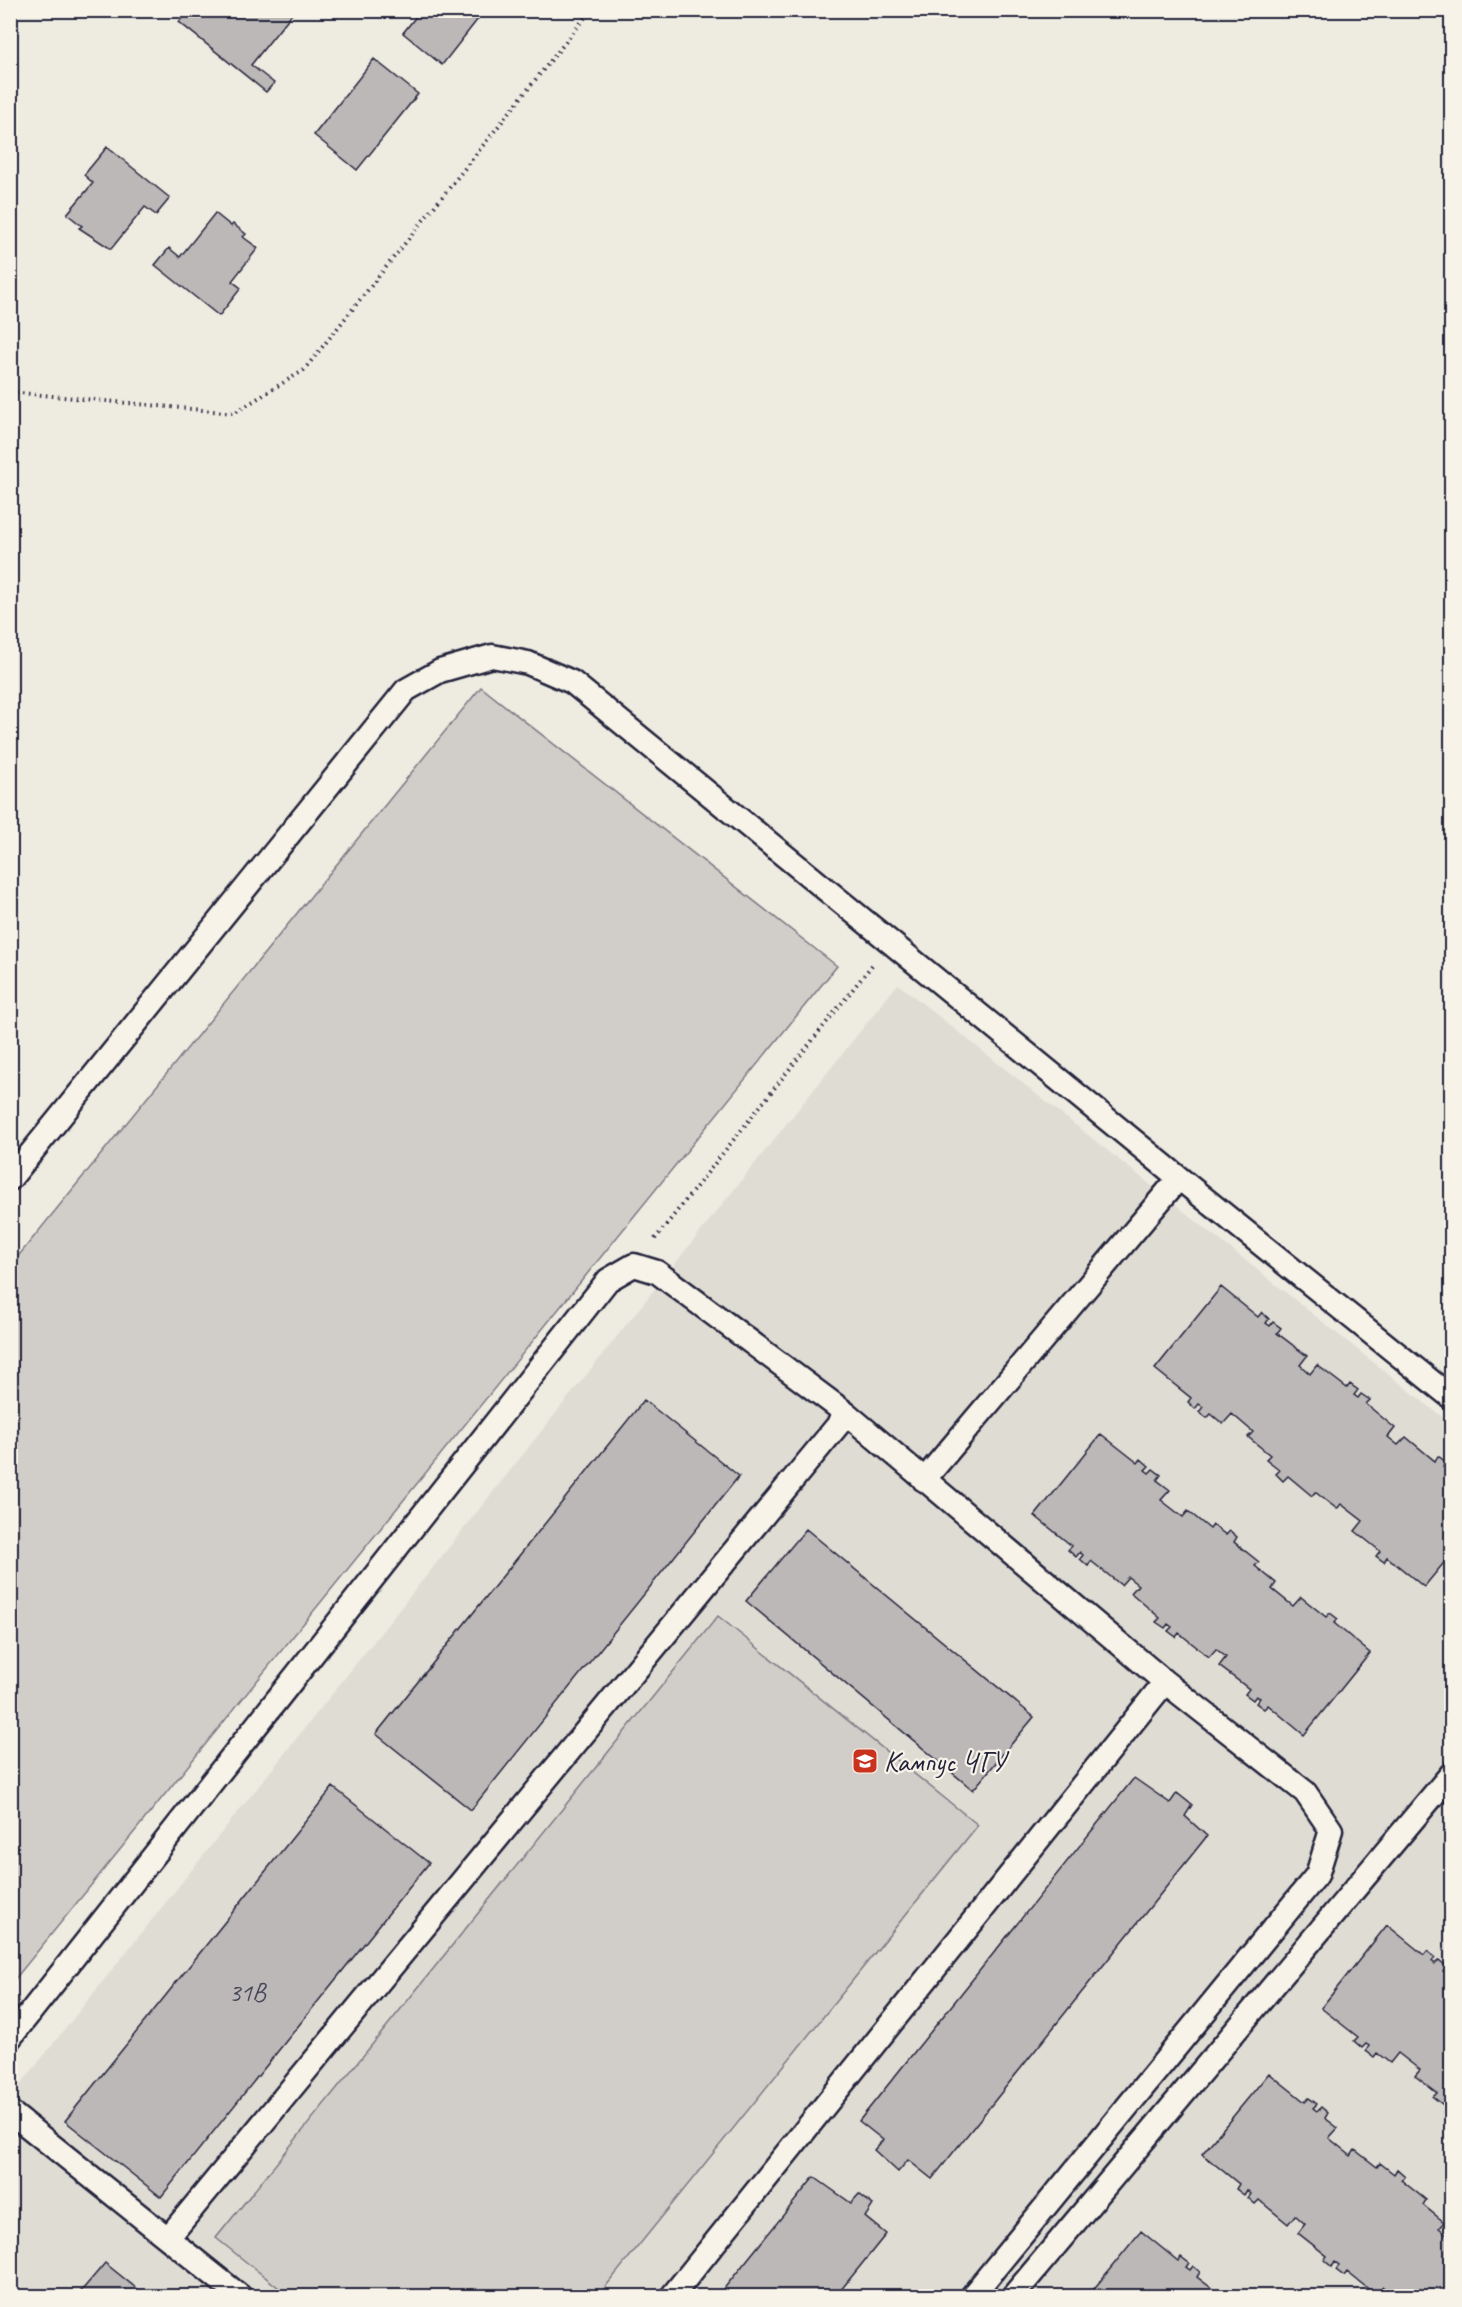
<svg xmlns="http://www.w3.org/2000/svg" width="1462" height="2307" font-family="Caveat,sans-serif">
  <style>
    .built { fill: #dfdcd4 }
    .green { fill: #d1cdc9; stroke: #7a7882; stroke-width: 1.5 }
    .building { fill: #bbb8b7; stroke: #22223b; stroke-width: 1.5 }
    .lines { fill: none; stroke-linecap: round; stroke-linejoin: round }
    .lane-casing { stroke: #22223b; stroke-width: 27 }
    .path { stroke: #22223b; stroke-width: 4; stroke-dasharray: 1.5 4.5; stroke-linecap: butt }
    .lane { stroke: #f7f3e8; stroke-width: 22 }
    .labels { text-anchor: middle; dominant-baseline: central; stroke-width: 4.5; stroke-linejoin: round; paint-order: stroke }
    .number-label { font-size: 26px; fill: #48485a }
    .poi-label { font-size: 28px; fill: #22223b; stroke: #f7f3e8; text-anchor: start }
  </style>
  <rect width="100%" height="100%" fill="#eeebe1"/>
  <filter id="ink" filterUnits="userSpaceOnUse"><feTurbulence type="fractalNoise" baseFrequency=".0167" numOctaves="2"/><feDisplacementMap in="SourceGraphic" scale="12" xChannelSelector="R" yChannelSelector="G"/><feConvolveMatrix kernelMatrix="1 2 1 2 8 2 1 2 1" color-interpolation-filters="sRGB"/></filter>
  <g filter="url(#ink)">
    <!-- built -->
    <path class="built" d="M898 984 1451 1424V2296H11L10 2098Z"/>
    <!-- green -->
    <path class="green" d="M481 687 837 966 11 1984V1265Z
      M718 1616 978 1825 598 2296H289L216 2238Z"/>
    <!-- building -->
    <path class="building" d="M188 10H295L251 65 274 83 266 92 179 22Z
      M414 10H485L442 65 403 33 418 14Z
      M374 59 418 94 357 170 314 135Z
      M107 147 170 198 156 215 145 207 111 249 79 228 82 226 67 214 93 183 84 175Z
      M215 213 231 226 233 224 246 234 243 237 258 248 232 281 241 288 219 316 155 265 169 248 180 257Z
      M1221 1287 1258 1317 1262 1312 1269 1319 1266 1323 1270 1326 1273 1322 1281 1328 1277 1333 1307 1356 1300 1365 1310 1374 1317 1365 1347 1388 1350 1384 1358 1390 1354 1395 1358 1398 1361 1394 1370 1400 1366 1404 1395 1428 1388 1437 1398 1445 1406 1437 1435 1461 1438 1456 1446 1462 1443 1467 1446 1470 1450 1466 1452 1467V1553L1424 1587 1387 1557 1384 1562 1376 1556 1380 1551 1355 1531 1363 1521 1341 1504 1337 1509 1315 1492 1312 1496 1288 1476 1283 1481 1276 1474 1280 1470 1266 1459 1270 1455 1248 1437 1253 1432 1232 1414 1223 1424 1211 1414 1207 1418 1199 1412 1203 1407 1199 1404 1195 1409 1188 1402 1191 1398 1155 1369Z
      M644 1400 739 1476 471 1810 376 1734Z
      M1101 1434 1138 1463 1141 1459 1149 1466 1145 1470 1149 1473 1153 1469 1161 1475 1157 1480 1170 1490 1161 1500 1183 1517 1188 1511 1210 1529 1213 1525 1226 1535 1230 1531 1237 1537 1234 1542 1259 1562 1255 1566 1276 1583 1272 1589 1293 1606 1301 1597 1326 1617 1330 1613 1338 1619 1334 1623 1370 1653 1304 1735 1268 1705 1264 1709 1256 1703 1260 1698 1256 1696 1253 1700 1245 1694 1249 1689 1219 1666 1226 1657 1216 1649 1209 1657 1179 1633 1176 1637 1168 1631 1172 1627 1168 1624 1165 1628 1156 1622 1160 1618 1131 1593 1138 1585 1128 1577 1121 1585 1091 1561 1088 1566 1080 1559 1083 1555 1080 1552 1076 1557 1068 1550 1072 1546 1035 1516Z
      M806 1529 1034 1717 973 1790 746 1601Z
      M1134 1778 1170 1803 1177 1793 1192 1805 1185 1816 1207 1836 932 2179 908 2160 898 2172 874 2150 883 2140 859 2121Z
      M333 1787 429 1863 161 2197 65 2121Z
      M1387 1925 1424 1955 1427 1951 1435 1957 1432 1961 1435 1964 1439 1960 1447 1967 1443 1971 1452 1977 1451 2119 1443 2112 1447 2108 1433 2097 1437 2093 1415 2076 1420 2070 1398 2053 1390 2063 1377 2053 1374 2057 1366 2051 1369 2046 1366 2044 1362 2048 1354 2041 1358 2037 1321 2008Z
      M1269 2073 1305 2102 1309 2098 1317 2104 1313 2108 1317 2111 1321 2107 1328 2113 1325 2118 1338 2128 1329 2138 1351 2156 1355 2150 1377 2167 1380 2163 1394 2174 1397 2169 1405 2176 1401 2180 1426 2200 1423 2205 1444 2222 1439 2228 1452 2238V2296H1393L1383 2287 1376 2295 1347 2272 1344 2276 1336 2270 1339 2265 1335 2262 1332 2267 1324 2260 1327 2256 1298 2233 1305 2224 1295 2215 1288 2224 1259 2200 1255 2204 1248 2198 1251 2194 1247 2190 1244 2195 1236 2189 1239 2184 1202 2154Z
      M814 2177 851 2203 859 2194 873 2205 865 2217 886 2234 836 2296H718Z
      M1141 2231 1178 2261 1181 2257 1189 2263 1186 2267 1190 2270 1193 2266 1200 2272 1197 2277 1222 2296H1088Z
      M105 2263 146 2296H77Z"/>
    <g class="lines">
      <!-- lane casing -->
      <g class="lane-casing">
        <path id="lane" d="M10 1179 406 690 440 671 492 656 528 663 572 682 1195 1191 1452 1398
          M924 1480 1179 1178
          M10 2038 608 1280 634 1265 657 1272 847 1414 1165 1682 1305 1792 1331 1830 1317 1875 972 2296
          M10 2112 240 2296
          M168 2238 847 1414
          M672 2296 1165 1682
          M1013 2296 1452 1773"/>
      </g>
      <!-- path -->
      <path class="path" d="M10 392 234 413 304 370 591 10
        M655 1239 872 965"/>
      <!-- lane -->
      <use href="#lane" class="lane"/>
    </g>
  </g>
  <!-- icons -->
  <defs>
    <g id="university-square" transform="scale(1.35)"><rect x="-9" y="-9" width="18" height="18" rx="4" fill="#c8321e" stroke="#f7f3e8"/><path d="M0-5L7-2L0 1L-7-2ZM-4 1L0 2.5L4 1V4Q0 6-4 4Z" fill="#fff"/></g>
  </defs>
  <g fill-rule="evenodd">
    <use href="#university-square" x="865" y="1761"/>
  </g>
  <g class="labels">
    <!-- number labels -->
    <g class="number-label">
      <text x="247" y="1992">31В</text>
    </g>
    <!-- poi labels -->
    <g class="poi-label">
      <text x="884" y="1761">Кампус ЧГУ</text>
    </g>
  </g>
  <!-- margin -->
  <rect width="1462" height="2307" fill="none" stroke="#f7f3e8" stroke-width="36"/>
  <rect x="18" y="18" width="1426" height="2271" fill="none" stroke="#22223b" stroke-width="2" filter="url(#ink)"/>
</svg>
